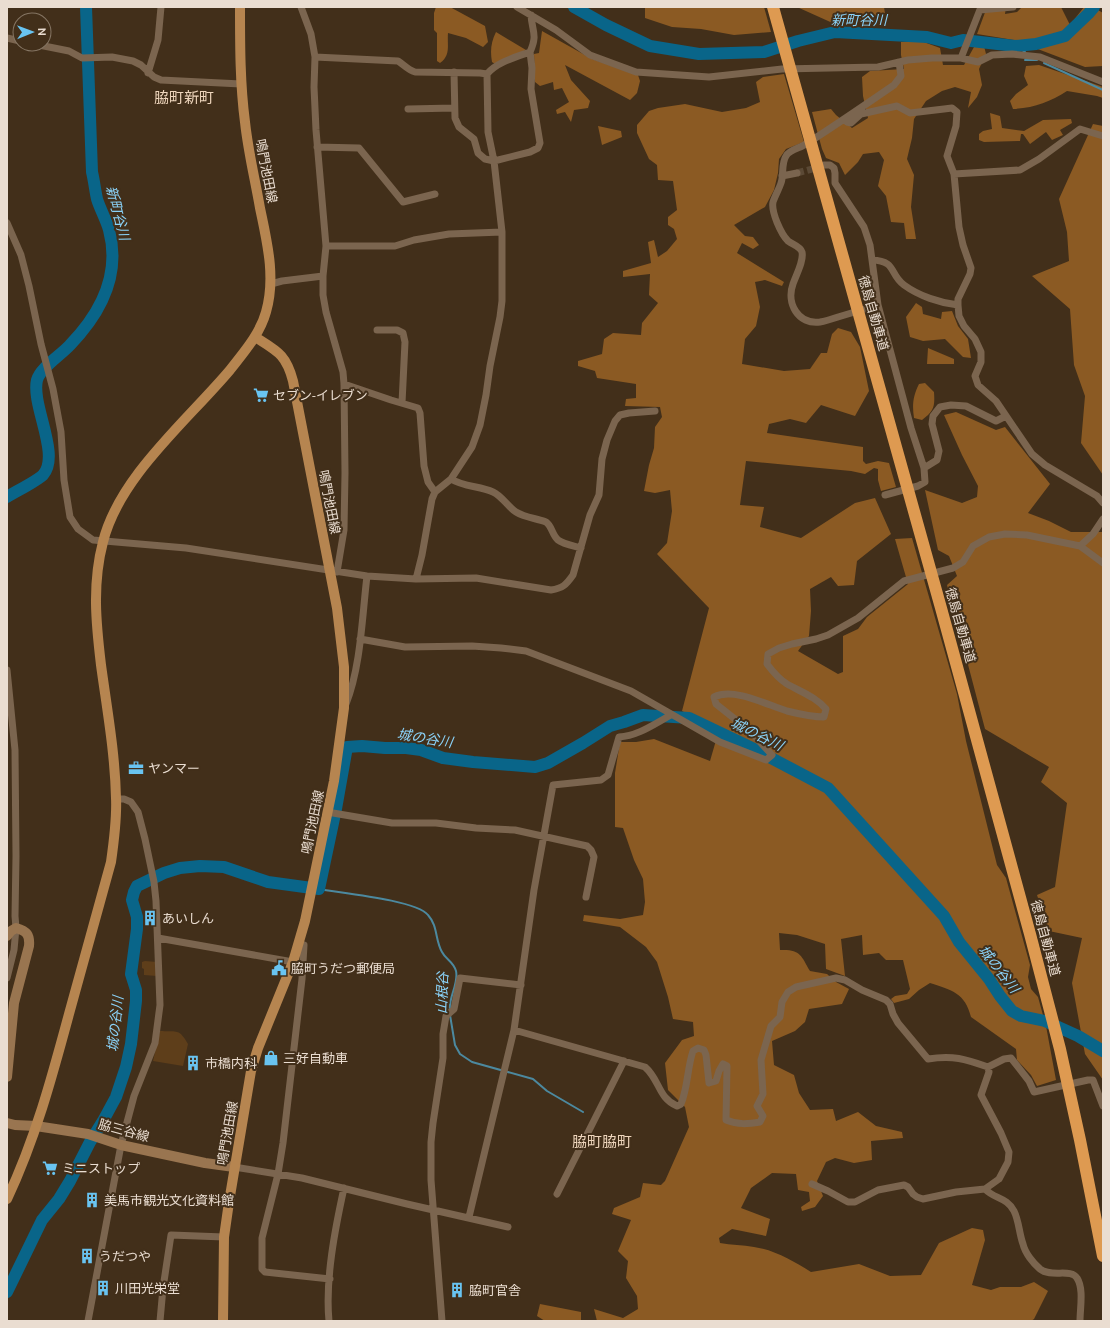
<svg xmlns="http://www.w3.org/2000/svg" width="1110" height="1328" font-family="Ubuntu,'Noto Sans JP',sans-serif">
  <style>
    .green { fill: #5e3e1a }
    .forest { fill: #8b5a23 }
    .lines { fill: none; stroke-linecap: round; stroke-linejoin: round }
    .stream { stroke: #4c899f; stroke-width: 2 }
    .river { stroke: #096589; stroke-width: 12 }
    .minor-tunnel { stroke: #5b4935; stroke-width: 7; stroke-dasharray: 7 3.5; stroke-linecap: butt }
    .minor { stroke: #7b654f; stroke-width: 7 }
    .secondary { stroke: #997550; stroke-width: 10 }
    .primary { stroke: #b68550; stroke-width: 10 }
    .motorway { stroke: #de9a51; stroke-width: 12 }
    .labels { text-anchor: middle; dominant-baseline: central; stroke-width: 4; stroke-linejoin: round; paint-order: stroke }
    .street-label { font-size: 13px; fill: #eaddd1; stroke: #422f1a }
    .poi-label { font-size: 13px; fill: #eaddd1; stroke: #422f1a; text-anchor: start }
    .water-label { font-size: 14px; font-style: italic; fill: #8ad2f8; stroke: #422f1a }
    .quarter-label { font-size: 15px; fill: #eed5bc; stroke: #422f1a }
  </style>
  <rect width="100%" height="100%" fill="#422f1a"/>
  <!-- green -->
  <path class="green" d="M145 961 157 962V976L144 975V969L142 968V962Z
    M160 1031C177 1032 179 1028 188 1044L183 1066 153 1061Z"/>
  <!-- forest -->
  <path class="forest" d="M436 7H450L485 26 488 42 483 47 466 38 448 33C447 46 451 55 440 63L437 61V33L434 30V13Z
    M645 7H764L771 32 734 35 701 29 672 27 645 18Z
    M797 7H884L886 20 837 25Z
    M987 7H1006L1005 14 1017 12 1022 7H1061L1070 25 1084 7H1093L1103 13V66L1085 67 1014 40 977 34Z
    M542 31 592 59 638 75 640 81 637 93 630 100 565 65 571 80 590 101 588 108 574 110 571 122 565 112 557 114 556 110 569 102 562 88 554 90 553 82 540 86 535 82 534 54 539 53Z
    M496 32 526 50 495 64 492 62C490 51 491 42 496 32Z
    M921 41 940 48 943 65H964L974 47 984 46 986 54 979 69 982 85 977 97 968 108 971 92 955 87 942 91 926 101 914 119 912 138 907 159 914 175 911 207 916 239H906L904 223 891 222 886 196 878 186 884 160 879 152 863 154 858 162 845 175 839 163 826 158 822 149 812 112 831 109 836 115 852 128 868 118 863 96 862 77 870 71 904 69 901 55V42Z
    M1039 65 1103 87V98L1097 96 1067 91C1050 102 1034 108 1013 109L1010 101 1016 94 1028 85 1024 76 1026 66Z
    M784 74 804 142 786 149 779 159 778 173 774 190 765 207 734 225 745 236 753 237 759 245 753 249 742 243 737 253 784 282 782 286 765 280 755 282 760 307 756 326 745 339 742 364 784 371 810 369 821 353H827L832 334 838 328 851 332 860 347 869 391 855 416 821 405 806 423 790 419 769 424 767 433 863 447V461L866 464 878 461 889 463 896 487 881 491 878 480V469L874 468 865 474 851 471 746 461 740 505 764 507 760 527 801 538 855 503 875 498 891 534 857 561 854 585 838 586 831 577 810 589 811 611 809 636 798 651 838 674 843 672V636L858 629 867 617 908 584 895 539 912 538 957 694 966 741 997 865 1006 878 1030 965 1028 977 1031 989 1038 997 1046 1026 1056 1080 1037 1086 1031 1075 1017 1060 1016 1049 971 1017C965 993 952 990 930 983L919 990 909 999 894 1003 891 999 895 996 907 994 910 989 903 960H886L879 953 863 955 862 935 841 939 845 976 826 969 825 944 797 935 779 933 780 950C800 949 801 955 810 971L827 974 836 982 849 989 842 1004 809 1009 805 1022 795 1031 772 1041 774 1065 794 1075 799 1093 810 1110 833 1109 836 1121 858 1112 876 1126 902 1132 903 1138 871 1141 872 1160 854 1163 835 1158 826 1162 817 1181 823 1196 815 1207 802 1211 801 1207 810 1201 809 1192 798 1190 796 1174 772 1173 751 1188 741 1208 770 1219 766 1236 732 1229 719 1238 720 1243C731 1245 743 1245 754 1247 775 1250 793 1261 811 1272L859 1264 890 1276 921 1275 939 1243 972 1228 983 1230 985 1240 972 1285 991 1290 1000 1287H1021L1034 1282 1048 1291 1034 1319 1031 1321H597L594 1309 623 1318 638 1309 637 1296 626 1278 628 1261 618 1251 631 1220 612 1214 614 1208 640 1197 643 1183 661 1185 665 1181 689 1127 685 1107 668 1090 665 1063 682 1040 694 1036 693 1022 673 1019 668 997 657 962 646 947 620 927 583 921 584 915 620 919 643 915 645 902 643 879 634 860 623 828 615 827V773L620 742H636L654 739 710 761 719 730 682 711 709 608 657 554 667 543 672 511 670 490 655 493 644 491 649 465 654 448 655 427 662 417 660 407 625 406 626 399 636 398V384L597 378 595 371 578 366V361L602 354 604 339 613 333 641 335 642 323 658 303 649 295 650 274 623 277V271L651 263 648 242 654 240 658 257 667 251 677 239 674 229 668 225V217L677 210 673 181 658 180 657 165 649 159 637 133V125L649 111 658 108 685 104 722 112 746 108 760 102 756 82 763 77Z
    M990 113 1000 116 1002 128 1024 131 1043 120 1071 119 1072 123 1060 130 1063 135 1052 140 1046 132 1030 144 1023 134H1021L1020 141 984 142 979 140V134L983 131 992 129Z
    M1093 124 1103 126V475L1081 443 1085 396 1074 365 1070 309 1032 276 1069 261 1067 232 1059 199Z
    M598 126 621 131 622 137 602 145Z
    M916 303 922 307 923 314 941 319 942 312 952 311 958 326 968 339 971 358 963 357 945 339 923 341 910 337 906 317Z
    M928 348 954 359V364H927Z
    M925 383 934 392C935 407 934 411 922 420L914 418C912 405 913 396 919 384Z
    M956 412 996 430 1005 427 1050 484 1028 513 1049 521 1071 532H1103V1080L1085 1054 1072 983 1082 938 1049 931 1037 895 1055 887 1067 803 1041 782 1049 767 985 729 947 585 957 576 949 556 938 550 925 490 962 503 977 497 978 486 962 455 944 415Z
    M540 1304 581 1312V1321H545L537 1316Z"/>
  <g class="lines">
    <!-- stream -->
    <path class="stream" d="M1015 46 1025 52
      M1025 60H1037
      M1044 63 1103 90
      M319 889C341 893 416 900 428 915 438 926 435 940 442 952 446 960 453 961 456 971 459 984 448 998 450 1010
      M450 1015 455 1045 460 1054 472 1062 533 1079 547 1091 583 1112"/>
    <!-- river -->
    <path class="river" d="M574 7 606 25 650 46 699 54 764 52 798 41 835 32 927 37 951 43 963 40 1015 46 1036 44 1065 36 1088 14 1094 7
      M7 497C15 492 37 481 43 475 61 455 31 405 37 380 40 368 61 355 70 345 101 313 121 275 109 230 106 219 100 209 97 199 95 190 94 180 92 172L86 7
      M7 1292 42 1220 59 1199 70 1181 90 1142 103 1121 116 1097 126 1067 131 1044 136 1001V990L131 974 137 929V917L132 900 134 892 137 886 164 873 180 868 200 866 224 867 268 882 319 889 336 809 347 747 362 746 385 748H406L421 750 443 758 473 762 535 767 548 763 583 743 610 726 624 722 643 715 689 718 754 749 828 788 944 916 959 942 989 979 1000 996 1012 1011 1021 1016 1045 1021 1078 1036 1103 1051"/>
    <!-- minor-tunnel -->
    <path class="minor-tunnel" d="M797 173 820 167"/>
    <!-- minor -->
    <path class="minor" d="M301 7 311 34 315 57 314 87 316 130 326 246 323 276V295L326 312 343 372 344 384 345 473 344 530 337 572
      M517 7 556 30 590 55 636 72 709 77 782 69 878 67 908 60 932 58H961L978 62 992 55 1012 54 1040 57 1103 82
      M980 10 1013 7
      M7 38 20 41
      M34 44 69 51 82 58 112 57 133 61 141 65 154 77 161 80 241 84
      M315 57 398 61C404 65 408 70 415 72L480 73 487 74
      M961 58 981 7
      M454 72 455 118 459 127 474 139 478 153 485 159 494 161 530 152 538 148 540 143 531 89 532 68 530 52
      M148 73 158 40 161 7
      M408 109 454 108
      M846 118 847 122 851 123 861 114 897 106 910 113 944 109 952 108 957 112 956 126 947 156 954 174 959 227 963 245 971 268 970 274 958 299V305L959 316 964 326 975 339 981 352V362L975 376 978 385 996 401 1032 454 1045 465 1097 496 1103 503
      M317 147 359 148 403 202 435 194
      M824 165H830L834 168 835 173V183L864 227 870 245 878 305 911 428 924 468 925 482 918 486 885 495
      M954 174 1020 170 1039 159 1080 129 1103 136
      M782 176 797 173
      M7 223 21 255 29 286 41 344 53 389 61 432 64 480 70 517 78 529 93 540 186 548 367 576 416 579 476 578 551 590C563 588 566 585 573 575L590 515 599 495 602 459 607 440 615 421 620 415 629 413 655 411
      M326 246H395L414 240 449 234 502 232
      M872 260C897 261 889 274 904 285 919 296 940 303 958 305
      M271 284 282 281 323 276
      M878 305C865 309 851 313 838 317 832 319 826 321 820 322 798 325 786 303 793 284 796 275 804 261 802 252 800 246 793 245 788 241 781 234 771 212 773 202 775 196 779 189 781 183 784 175 781 164 786 156 789 150 800 148 806 144 836 125 865 105 894 85L901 76 899 62
      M377 330H397L403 333 405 342 402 403
      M344 384 391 400 418 408 420 413 424 466 428 482 435 492
      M924 468 937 460 939 451 932 424 933 416 940 407 951 405 966 406 996 421 1006 416
      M451 479C464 487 480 486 493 492 502 496 508 507 516 512 526 518 536 518 546 522 552 526 552 535 558 540 563 544 574 546 581 548
      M1080 546 1093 534 1103 519
      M416 579 422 555 432 499 435 492 451 479 472 447 480 425 486 395 490 366 500 317 502 301V232L494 161 488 132 487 74C497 62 516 57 530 52 538 34 532 32 531 15
      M360 639 405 647 472 646 501 648 526 651 631 691 720 742 766 760 772 755 750 731 716 704 714 697C734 687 767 705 787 711 799 714 811 717 824 717L826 709C816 697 801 692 787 684 779 679 773 672 767 664L768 654 779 648 792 644 816 639 828 635 858 618 904 581 953 568 963 562 973 546 989 537 1005 534 1027 535 1080 546 1103 563
      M7 670 15 750 16 856 15 916 16 928 14 950 7 978
      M346 704C361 666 362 617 367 576
      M327 812 392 823H436L476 828 515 830 587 846 591 850 594 857 586 897
      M158 938 293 962
      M299 944 304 945 302 979 283 1143 278 1174 262 1238V1269L265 1272 330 1279
      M514 1030 645 1067C660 1080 658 1098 677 1106L681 1104C688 1087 687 1069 693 1051L698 1048 704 1050 706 1055 709 1083 716 1081 719 1071 723 1064 727 1066 726 1120C738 1125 748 1124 760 1122L763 1116 757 1106 763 1094 761 1060 771 1026 780 1017 782 1002 788 992 796 987 836 978 845 980 862 990 886 1000 890 1004 893 1014 898 1023 928 1059C953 1055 965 1059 988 1067L1004 1059 1011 1058 1029 1081 1034 1092 1088 1080H1093L1103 1106
      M234 1167 302 1178 407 1204 508 1227
      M812 1184 828 1191 848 1202H855L878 1190 904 1185 908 1187 913 1194 917 1197 923 1199 956 1192 985 1189 999 1179 1008 1162 1009 1152 1001 1133 981 1095 989 1072 988 1067
      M985 1189C994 1199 1007 1197 1014 1211 1019 1221 1019 1233 1023 1244 1025 1253 1033 1263 1040 1269 1051 1278 1071 1268 1077 1278 1084 1289 1080 1308 1080 1321
      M557 1194 624 1061
      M469 1217 514 1030 534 890 553 785 601 780 608 775 619 737C638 736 654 724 671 715
      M88 1321 121 1145 134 1096 155 1043 160 1005 156 901 154 882 145 839 138 812 131 802 124 799H116
      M160 1321 163 1288 171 1235 224 1237
      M329 1321C325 1280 335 1229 344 1188
      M442 1321 431 1180V1142L433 1123 443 1058V1034L446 1016 454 1009 460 978 521 985"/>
    <!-- secondary -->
    <path class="secondary" d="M7 936 11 931 16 928C27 931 30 935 29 946L14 1003 7 1077
      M7 1123 15 1125 36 1126 88 1134 121 1145 205 1163 234 1167"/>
    <!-- primary -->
    <path class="primary" d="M7 1199C35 1140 52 1077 69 1014 83 963 97 913 111 862 114 841 117 819 116 798 115 753 107 709 101 665 96 623 92 584 103 542 119 477 187 421 230 370 244 352 260 334 266 312 276 277 267 242 260 208 255 179 248 151 245 122 240 84 240 45 240 7
      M223 1321 224 1237 229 1202 251 1071 258 1048 293 962 305 921 334 781 344 708V667L337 608 293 381C286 354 277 351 255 337"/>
    <!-- motorway -->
    <path class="motorway" d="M773 7 941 608 1030 934 1060 1049 1080 1140 1103 1256"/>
  </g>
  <!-- icons -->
  <defs>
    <g id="supermarket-bare" transform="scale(1.2)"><path d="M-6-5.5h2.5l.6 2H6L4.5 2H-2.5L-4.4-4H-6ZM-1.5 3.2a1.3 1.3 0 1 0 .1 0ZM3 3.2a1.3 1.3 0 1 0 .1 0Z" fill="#69c4f1" stroke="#422f1a" stroke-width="2.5" paint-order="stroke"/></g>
    <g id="office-bare" transform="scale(1.2)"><path d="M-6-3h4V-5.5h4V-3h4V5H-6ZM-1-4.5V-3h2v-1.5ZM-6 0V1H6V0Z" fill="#69c4f1" stroke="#422f1a" stroke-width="2.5" paint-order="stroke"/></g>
    <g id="building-bare" transform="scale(1.2)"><path d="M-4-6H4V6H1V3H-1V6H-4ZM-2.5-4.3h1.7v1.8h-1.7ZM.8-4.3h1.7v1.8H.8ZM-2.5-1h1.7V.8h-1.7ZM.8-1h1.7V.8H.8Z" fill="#69c4f1" stroke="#422f1a" stroke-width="2.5" paint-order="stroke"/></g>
    <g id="civic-bare" transform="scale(1.2)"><path d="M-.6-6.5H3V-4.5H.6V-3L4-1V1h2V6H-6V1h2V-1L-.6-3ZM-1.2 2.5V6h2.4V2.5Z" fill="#69c4f1" stroke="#422f1a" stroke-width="2.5" paint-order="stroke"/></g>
    <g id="shop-bare" transform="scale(1.2)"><path d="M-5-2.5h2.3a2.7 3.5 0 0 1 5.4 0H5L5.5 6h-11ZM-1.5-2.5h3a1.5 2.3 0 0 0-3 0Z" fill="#69c4f1" stroke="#422f1a" stroke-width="2.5" paint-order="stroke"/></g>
  </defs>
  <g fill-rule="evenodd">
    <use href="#supermarket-bare" x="261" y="395"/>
    <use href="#office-bare" x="136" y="768"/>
    <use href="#building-bare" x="150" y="918"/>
    <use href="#civic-bare" x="279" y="968"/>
    <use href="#shop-bare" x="271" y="1058"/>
    <use href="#building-bare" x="193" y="1063"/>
    <use href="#supermarket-bare" x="50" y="1168"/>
    <use href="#building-bare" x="92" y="1200"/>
    <use href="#building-bare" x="87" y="1256"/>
    <use href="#building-bare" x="103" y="1288"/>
    <use href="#building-bare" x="457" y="1290"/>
  </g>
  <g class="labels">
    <!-- street labels -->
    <g class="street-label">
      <text transform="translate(267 171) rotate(79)">鳴門池田線</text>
      <text transform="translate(874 313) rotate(74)">徳島自動車道</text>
      <text transform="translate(330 502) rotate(79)">鳴門池田線</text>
      <text transform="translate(961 625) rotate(74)">徳島自動車道</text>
      <text transform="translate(312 822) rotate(-78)">鳴門池田線</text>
      <text transform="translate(1046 938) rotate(75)">徳島自動車道</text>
      <text transform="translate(124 1130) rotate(15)">脇三谷線</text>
      <text transform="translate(227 1133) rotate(-80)">鳴門池田線</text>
    </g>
    <!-- poi labels -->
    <g class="poi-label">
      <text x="273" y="395">セブン-イレブン</text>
      <text x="148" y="768">ヤンマー</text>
      <text x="162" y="918">あいしん</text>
      <text x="291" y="968">脇町うだつ郵便局</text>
      <text x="283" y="1058">三好自動車</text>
      <text x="205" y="1063">市橋内科</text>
      <text x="62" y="1168">ミニストップ</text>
      <text x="104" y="1200">美馬市観光文化資料館</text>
      <text x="99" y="1256">うだつや</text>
      <text x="115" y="1288">川田光栄堂</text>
      <text x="469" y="1290">脇町官舎</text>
    </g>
    <!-- water labels -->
    <g class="water-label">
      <text x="859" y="20">新町谷川</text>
      <text transform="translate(118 213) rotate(75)">新町谷川</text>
      <text transform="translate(757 734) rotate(26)">城の谷川</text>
      <text transform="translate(425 738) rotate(9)">城の谷川</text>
      <text transform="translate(999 969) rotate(52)">城の谷川</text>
      <text transform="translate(442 993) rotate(-88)">山根谷</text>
      <text transform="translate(115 1024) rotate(-84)">城の谷川</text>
    </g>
    <!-- quarter labels -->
    <g class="quarter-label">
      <text x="184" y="97">脇町新町</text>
      <text x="602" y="1141">脇町脇町</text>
    </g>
  </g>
  <!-- border -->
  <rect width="1110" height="1328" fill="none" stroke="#eaddd1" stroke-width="16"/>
  <!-- north arrow -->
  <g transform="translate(32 32) rotate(89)"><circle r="19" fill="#422f1a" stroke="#857563"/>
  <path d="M0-3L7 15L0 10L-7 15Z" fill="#69c4f1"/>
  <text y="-6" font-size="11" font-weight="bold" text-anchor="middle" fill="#eaddd1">N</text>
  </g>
</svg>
